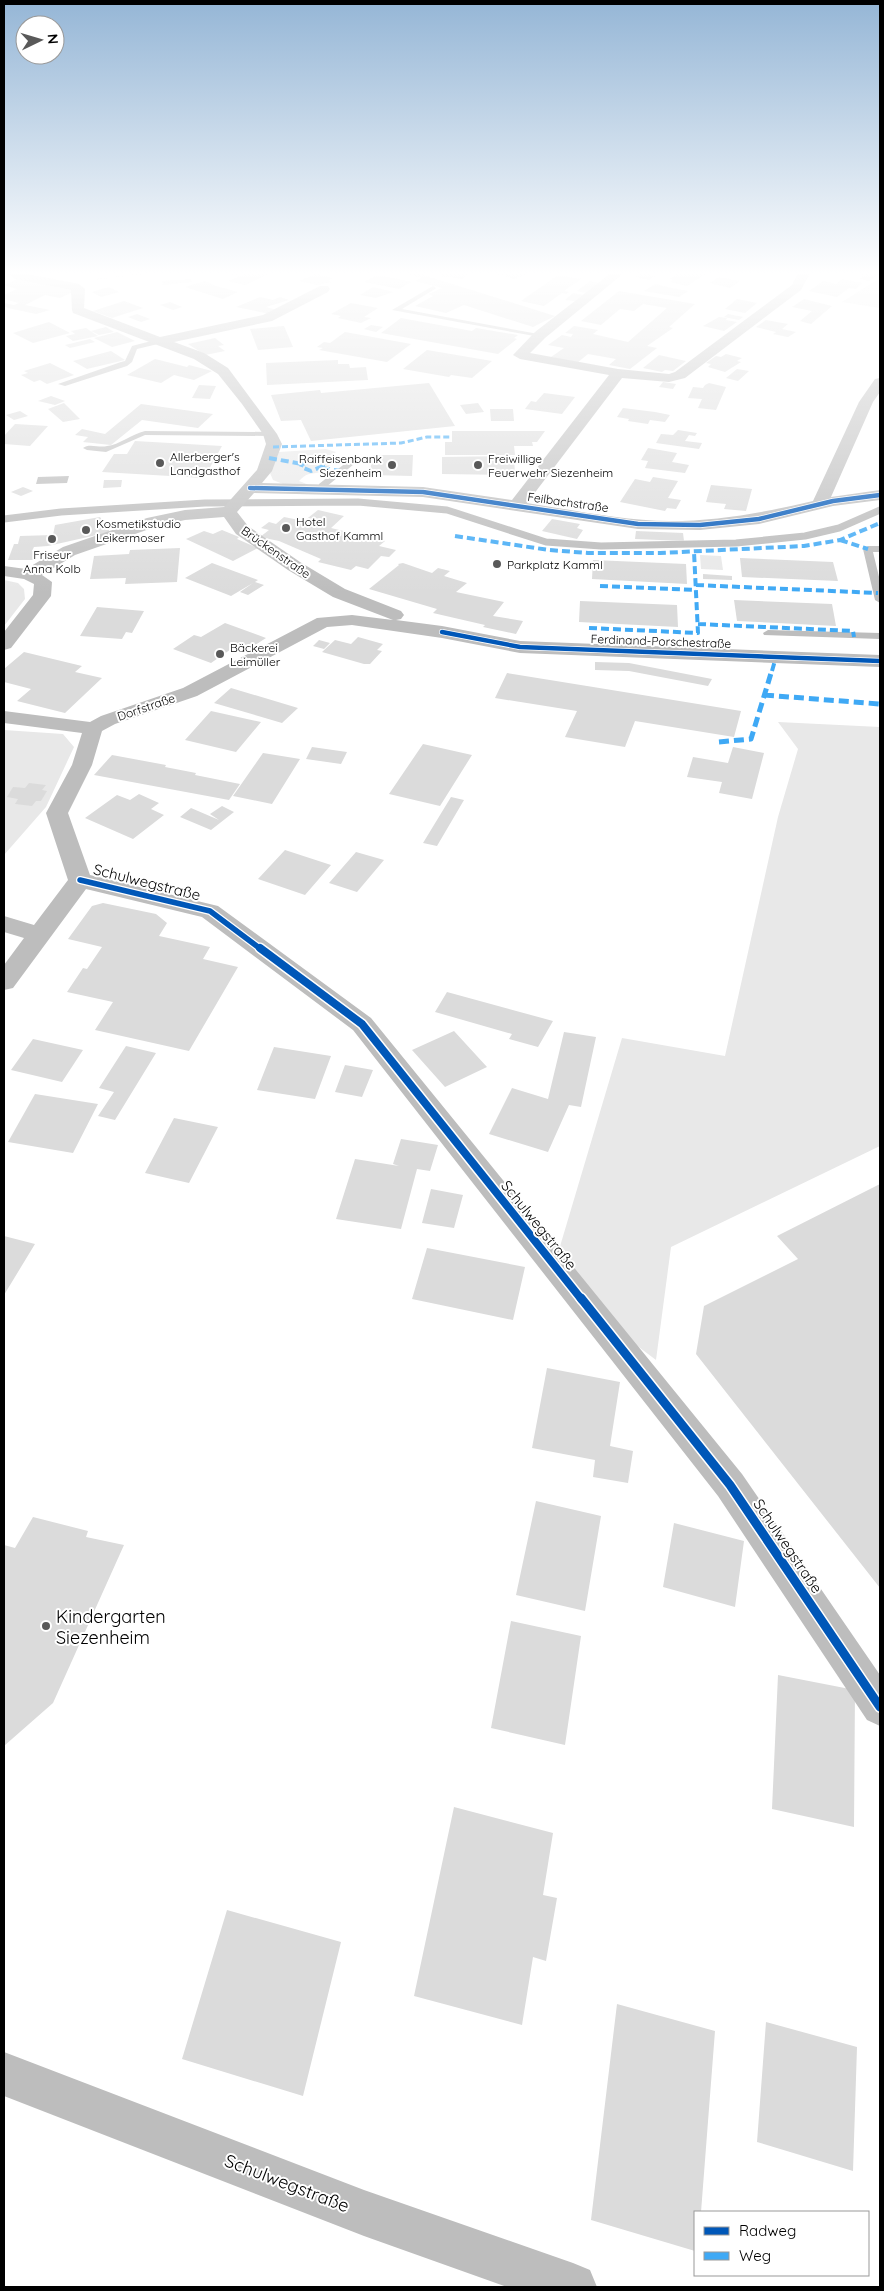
<svg xmlns="http://www.w3.org/2000/svg" width="884" height="2291" font-family="Quicksand,sans-serif">
  <style>
    .green { fill: #e8e8e8 }
    .water { fill: #bababa }
    .lines { fill: none; stroke-linecap: round; stroke-linejoin: round }
    .stream { stroke: #bababa; stroke-width: 7 }
    .building { fill: #dbdbdb }
    .path { stroke: #c2c2c2; stroke-width: 1; stroke-dasharray: 0.5 1; stroke-linecap: butt }
    .lane { fill: #bdbdbd; fill-rule: evenodd }
    .street { fill: #bdbdbd; fill-rule: evenodd }
    .quiet-far2 { stroke: #3fa9f5; stroke-width: 3; stroke-dasharray: 6 3; stroke-linecap: butt }
    .quiet-far1 { stroke: #3fa9f5; stroke-width: 4; stroke-dasharray: 8 4; stroke-linecap: butt }
    .quiet { stroke: #3fa9f5; stroke-width: 5; stroke-dasharray: 10 5; stroke-linecap: butt }
    .cycleway-far3-casing { stroke: #fff; stroke-width: 6 }
    .cycleway-far2-casing { stroke: #fff; stroke-width: 8 }
    .cycleway-far1-casing { stroke: #fff; stroke-width: 11 }
    .cycleway-casing { stroke: #fff; stroke-width: 12 }
    .cycleway-far3 { stroke: #0057b8; stroke-width: 4.5 }
    .cycleway-far2 { stroke: #0057b8; stroke-width: 5.5 }
    .cycleway-far1 { stroke: #0057b8; stroke-width: 8 }
    .cycleway { stroke: #0057b8; stroke-width: 9 }
    .poi-dot { fill: #595959; stroke: #fff; stroke-width: 2 }
    .labels { text-anchor: middle; dominant-baseline: central; stroke-width: 4; stroke-linejoin: round; paint-order: stroke }
    .far-poi-label { font-size: 12px; fill: #000; stroke: #fff; text-anchor: start }
    .far-street-label { font-size: 12px; fill: #000; stroke: #fff }
    .street-label { font-size: 15px; fill: #000; stroke: #fff }
    .near-poi-label { font-size: 18px; fill: #000; stroke: #fff; text-anchor: start }
    .near-street-label { font-size: 18px; fill: #000; stroke: #fff }
  </style>
  <rect width="100%" height="100%" fill="#fff"/>
  <!-- green -->
  <path class="green" d="M880 278V308L842 302Z
    M326 449 336 452 325 461 330 463C329 474 318 472 309 474 305 475 302 478 299 481L309 485 283 484 273 480 270 473 279 452Z
    M700 555 721 556 723 570 701 569Z
    M4 580 18 583 24 589 25 599 4 626Z
    M778 722 880 727V1146L671 1247 656 1360 550 1280 622 1038 725 1056 778 817 798 749Z
    M4 730 63 734 74 747 46 807 4 855Z"/>
  <!-- water -->
  <path class="water" d="M69 476 67 483 36 484 38 477Z"/>
  <g class="lines">
    <!-- stream -->
    <path class="stream" d="M4 519 61 512 205 503 358 502 447 510 546 542 601 546 736 543 805 536 839 528 880 510"/>
  </g>
  <!-- building -->
  <path class="building" d="M247 273H262L269 274 245 285 228 281Z
    M405 273H417L555 316 533 327 464 305 446 313 415 306 433 296 429 294 442 288 415 281 421 278Z
    M442 273H468L463 279 439 276Z
    M493 273H531L514 279Z
    M641 273 655 276 649 280 635 277Z
    M679 273H707L687 286 670 282 674 280 669 279Z
    M862 273H880L869 281 860 279 864 275H859Z
    M315 274 333 278 327 281 331 282 317 285 299 281Z
    M376 275 394 278 411 282 399 289 364 282Z
    M558 275 581 279 564 291 569 292 566 294 562 293 544 306 521 301Z
    M719 277 740 281 730 288 710 283Z
    M18 279 75 291 60 298 45 295 25 305 50 310 36 314 8 308 4 306V303L14 305 19 303 4 299V295L17 289 4 285Z
    M191 279 192 282 163 285 162 281Z
    M842 279 862 283 856 289 849 288 837 297 809 291 823 281 836 284Z
    M205 281 216 286 238 292 223 299 185 287Z
    M590 281 599 283 587 293 577 291Z
    M655 284 672 288 688 291 679 297 644 291Z
    M109 287 119 292 101 297 92 292Z
    M373 287 393 292 376 298 360 295Z
    M619 291 695 304 669 327 673 328 647 346 657 348 630 369 609 365 616 359 588 354 577 363 551 357 564 348 548 345 562 335 571 337 573 334 565 333 574 326 598 330 593 334 628 342 667 308 643 304 634 311 620 309 601 325 581 321Z
    M573 293 583 295 575 301 565 300Z
    M260 297 273 300 280 297 289 300 266 307 277 310 270 314 236 307Z
    M737 299 757 303 745 313 725 309Z
    M804 299 832 306 811 324 800 321 812 311 792 307Z
    M124 301 143 308 112 318 93 311Z
    M170 302 182 307 173 310 160 305Z
    M351 303 378 308 364 317 371 318 361 323 338 318 341 316 331 314Z
    M137 314 150 319 141 322 128 317Z
    M728 314 743 317 739 320 724 317Z
    M719 317 727 318 726 320 737 322 724 331 703 326Z
    M401 318 472 331 476 328 518 335 514 338 517 339 498 354 381 333Z
    M766 320 788 324 782 329 796 332 788 337 773 334 776 332 756 327Z
    M49 322 70 333 33 343 13 333Z
    M371 325 383 327 376 332 364 329Z
    M284 326 293 347 258 350 250 329Z
    M106 327 114 332 99 335 91 331Z
    M86 328 98 336 73 341 66 336 75 334 71 331Z
    M117 332 135 341 112 347 94 338Z
    M345 332 411 344 387 362 319 350 323 348 317 347 324 342 330 343Z
    M215 338 224 345 218 346 225 351 205 355 188 344Z
    M90 339 95 342 70 348 65 345Z
    M427 350 492 361 472 378 451 375 449 377 403 369Z
    M111 351 125 360 87 369 73 361Z
    M726 354 742 358 737 361 741 362 725 372 708 367 711 364 706 363 716 356 721 357Z
    M659 355 686 361 673 371 665 370 662 372 643 368Z
    M155 359 187 367 189 365 212 371 194 380 174 375 161 383 127 375Z
    M338 360V364H349L350 368 366 367 368 380 267 385 266 363Z
    M50 363 74 375 47 384 40 380 34 382 21 375 28 373 24 371Z
    M737 369 749 371 738 381 726 378Z
    M663 382 676 384 673 389 659 387Z
    M429 383 455 426 311 441 301 420 281 421 271 395 320 390 321 393Z
    M709 383 726 387 716 410 698 408 702 399 688 398 693 387 703 388 705 385Z
    M199 385 216 386 210 399 192 398Z
    M544 393 575 397 562 414 525 409 531 401 536 402Z
    M51 396 65 401 55 405 38 401Z
    M64 403 80 419 63 422 48 409Z
    M478 403 484 412 466 414 460 405Z
    M141 404 213 414 198 428 142 420 111 445 83 442 88 437 75 435 82 429 105 434Z
    M623 408 655 412 670 415 665 422 650 420 648 424 628 421 629 419 617 417Z
    M490 409H513L514 421H491Z
    M20 411 28 416 14 420 6 415Z
    M15 424 48 426 30 446 4 444V436Z
    M678 430 697 433 695 436 689 435 685 441 702 443 699 449 656 443 661 434 673 435Z
    M452 431H545L537 442H532L533 446H514L515 455H445V442H452Z
    M135 441 222 446 204 478 102 472 114 454H127Z
    M648 448 677 453 672 462 689 465 685 473 645 468 648 461 641 460Z
    M372 455H413L412 476 370 475Z
    M514 456 515 475 442 474V457Z
    M653 477 678 481 668 498 681 500 676 509 667 508 665 511 620 502 635 479 650 482Z
    M104 480H122L121 487 103 488Z
    M711 485 752 489 746 511 724 509 726 504 706 502Z
    M23 487 33 491 21 496 11 492Z
    M318 510 344 516 331 528 385 541 379 546 396 550 389 557 381 556 368 569 356 566 351 570 318 562 321 559 279 541 260 537 269 530 261 528 269 522 276 524 284 517 304 521Z
    M100 517 110 532 48 546 34 547 32 551H37L35 560H8L14 544H18L20 536 53 535 55 525Z
    M552 519 580 524 577 528 583 530 577 539 542 531Z
    M222 530 239 537 237 539 258 548 233 561 186 539 204 531 213 534Z
    M636 531 683 533 684 541 635 539Z
    M180 548 177 582 125 584 126 578 90 579 94 556 129 554 130 550Z
    M740 558 833 562 838 581 742 577Z
    M593 560 686 564 687 584 592 579Z
    M212 563 258 580 255 582 264 585 248 595 240 592 253 583 231 596 185 578Z
    M403 563 432 573 438 568 450 571 444 576 467 583 456 592 504 602 493 616 523 621 516 634 483 627 485 625 433 613 437 609 369 589 399 565 398 564Z
    M703 574 732 576V580L703 579Z
    M734 600 832 604 836 626 737 621Z
    M580 601 677 605 678 627 579 622Z
    M97 607 144 611 132 633 126 632 122 639 80 636Z
    M225 623 266 638 249 649 237 645 211 663 173 649 194 635 201 637Z
    M358 637 383 644 377 650 382 651 370 664H364L322 652 335 640 351 644Z
    M319 640 330 643 324 649 313 646Z
    M24 652 82 666 75 672 102 678 65 713 17 701 31 689 4 682V669Z
    M595 662 629 663 712 679 708 686 629 671 595 670Z
    M507 673 587 686 741 711 734 737 635 721 625 747 565 737 577 711 495 698Z
    M231 688 298 708 282 723 214 703Z
    M211 711 261 722 236 752 185 740Z
    M423 744 472 755 440 806 389 794Z
    M312 747 347 752 341 764 306 759Z
    M733 747 764 753 752 799 719 793 722 782 687 777 693 757 728 763Z
    M263 753 300 759 272 804 233 796Z
    M112 755 166 765 165 767 196 773 195 775 240 784 229 800 94 775Z
    M29 783 46 785 42 790 47 791 41 801H36L32 806 15 804 18 799 7 797 13 787 25 788Z
    M139 794 159 803 151 809 164 815 133 839 85 818 117 795 130 800Z
    M451 797 464 800 437 846 423 843Z
    M222 806 234 812 211 830 180 817 191 808 219 820 210 814Z
    M285 850 331 865 305 895 258 879Z
    M356 852 384 860 357 892 329 883Z
    M103 903 156 914 167 923 159 936 210 947 203 959 238 967 189 1051 95 1030 113 1002 67 992 83 968 87 969 102 947 68 939 92 906Z
    M447 992 553 1021 538 1047 509 1039 512 1034 435 1012Z
    M454 1031 487 1067 445 1087 412 1050Z
    M564 1032 596 1037 581 1107 569 1105 548 1152 489 1134 512 1088 548 1099Z
    M33 1039 83 1050 62 1082 11 1070Z
    M126 1046 156 1053 115 1120 98 1116 114 1092 99 1088Z
    M274 1047 331 1056 315 1099 257 1090Z
    M345 1065 373 1070 362 1097 335 1092Z
    M35 1094 98 1104 73 1153 8 1142Z
    M174 1118 218 1127 189 1183 145 1173Z
    M401 1139 438 1145 430 1171 417 1169 401 1229 336 1219 355 1159 399 1166 393 1164Z
    M880 1184V1588L696 1354 704 1306 798 1259 777 1236Z
    M431 1189 463 1195 454 1228 422 1223Z
    M4 1236 35 1244 4 1295Z
    M427 1248 525 1267 513 1320 412 1299Z
    M547 1368 620 1382 610 1446 633 1451 628 1483 593 1477 595 1460 532 1448Z
    M536 1501 601 1516 585 1611 516 1595Z
    M33 1517 88 1531 86 1537 124 1545 53 1703 4 1746V1545L15 1548Z
    M674 1523 744 1541 735 1607 663 1587Z
    M511 1621 581 1636 565 1745 491 1728Z
    M778 1675 855 1690 854 1827 772 1809Z
    M454 1807 553 1833 543 1895 557 1898 546 1961 533 1957 522 2025 414 1996Z
    M227 1910 341 1942 303 2096 182 2059Z
    M617 2004 715 2031 701 2212H695V2251L591 2220Z
    M766 2022 857 2047 853 2171 757 2142Z"/>
  <g class="lines">
    <!-- path -->
    <path class="path" d="M228 273 240 276
      M97 279 150 273"/>
    <!-- lane -->
    <path class="lane" d="M433 286 436 288 435 289 402 309 544 335 540 337 392 310Z
      M159 339 163 341 162 343 137 349 132 362 127 366 65 386 58 384 121 362 125 361 132 346Z
      M145 431 270 432 274 434 270 436 145 435 106 452 87 450 83 448C89 443 99 448 107 446 119 445 132 434 145 431Z
      M352 458 359 460 326 487 325 491H319V484Z
      M868 546H880V552H873L880 581V603L875 600 863 549Z
      M768 630 880 633V639L764 635 763 633Z"/>
    <!-- street -->
    <path class="street" d="M7 273H22L79 284 85 289 84 308 160 337 263 315 320 286H328L330 289 328 292 272 321 174 342 204 353 228 368 277 434 282 444 272 471 262 483 423 487 512 500 609 375 520 359 513 355 535 332 611 273H624L545 338 530 353 618 369 669 374 675 372 792 285 798 273H810L801 290 685 378 669 382 622 378 527 503C574 510 623 521 670 521 719 521 766 512 813 501L859 402 875 379 880 378V392L873 402 831 497 880 490V500L833 506 759 524 700 530 638 529 423 497 254 493 237 512 248 526 300 562 345 589 401 611 404 615 401 619 396 620 442 626 520 641 880 655V667L520 653 442 638 352 625 327 627 197 696 115 724 102 731 92 765 68 813 90 875 218 906 371 1018 742 1474 880 1675V1726L867 1720 718 1496 353 1030 202 917 86 889 13 988 4 990V965L24 938 4 932V916L34 925 68 880 46 813 72 765 82 733 4 723V711L90 722 101 716 183 688 317 618 352 615 393 620 333 597 288 570 236 534 224 517 185 520 158 526 75 555 42 575 52 582 51 596 11 648 4 650V632L33 595 34 584 24 579 4 576V566L26 569 63 547 147 518 185 510 224 507 257 470 266 444 263 434 242 404 218 374 194 359 73 313 72 310 71 290 15 279Z
      M4 2052 364 2190 573 2263 590 2270 597 2287H507L364 2236 4 2096Z"/>
    <!-- quiet-far2 -->
    <path class="quiet-far2" d="M273 447 401 443 427 437H452"/>
    <!-- quiet-far1 -->
    <path class="quiet-far1" d="M269 458 302 464
      M313 461 320 462 323 466 311 471 301 467 302 464Z
      M322 468 340 471
      M455 536 549 550 588 553H660L804 546 840 540 880 523
      M840 540 868 549
      M696 585 878 593
      M600 586 696 590
      M698 624 853 631 854 637
      M589 628 698 633 694 552
      M772 671 776 657"/>
    <!-- quiet -->
    <path class="quiet" d="M764 695 880 704
      M719 742 751 739 772 670"/>
    <!-- cycleway-far3 casing -->
    <g class="cycleway-far3-casing">
      <path id="cycleway-far3" d="M250 488 423 492 638 524 700 525 759 519 833 501 880 495
        M442 632 520 647 880 661"/>
    </g>
    <!-- cycleway-far2 casing -->
    <g class="cycleway-far2-casing">
      <path id="cycleway-far2" d="M80 880 210 911 262 950"/>
    </g>
    <!-- cycleway-far1 casing -->
    <g class="cycleway-far1-casing">
      <path id="cycleway-far1" d="M260 948 362 1024 582 1300"/>
    </g>
    <!-- cycleway casing -->
    <g class="cycleway-casing">
      <path id="cycleway" d="M581 1298 730 1485 880 1707"/>
    </g>
    <!-- cycleway-far3 -->
    <use href="#cycleway-far3" class="cycleway-far3"/>
    <!-- cycleway-far2 -->
    <use href="#cycleway-far2" class="cycleway-far2"/>
    <!-- cycleway-far1 -->
    <use href="#cycleway-far1" class="cycleway-far1"/>
    <!-- cycleway -->
    <use href="#cycleway" class="cycleway"/>
  </g>
  <!-- sky -->
  <linearGradient id="sky" x2="0" y2="1"><stop stop-color="#95b6d6"/><stop offset="0.46" stop-color="#fff"/><stop offset="1" stop-color="#fff" stop-opacity="0"/></linearGradient>
  <rect width="884" height="593" fill="url(#sky)"/>
  <!-- markers -->
  <g class="poi-dot">
    <circle cx="160" cy="463" r="5"/>
    <circle cx="392" cy="465" r="5"/>
    <circle cx="478" cy="465" r="5"/>
    <circle cx="286" cy="528" r="5"/>
    <circle cx="86" cy="530" r="5"/>
    <circle cx="52" cy="539" r="5"/>
    <circle cx="497" cy="564" r="5"/>
    <circle cx="220" cy="654" r="5"/>
    <circle cx="46" cy="1626" r="5"/>
  </g>
  <g class="labels">
    <!-- far-poi labels -->
    <g class="far-poi-label">
      <text x="170" y="456">Allerberger's<tspan x="170" dy="14">Landgasthof</tspan></text>
      <text x="382" y="458" text-anchor="end">Raiffeisenbank<tspan x="382" dy="14">Siezenheim</tspan></text>
      <text x="488" y="458">Freiwillige<tspan x="488" dy="14">Feuerwehr Siezenheim</tspan></text>
      <text x="296" y="521">Hotel<tspan x="296" dy="14">Gasthof Kamml</tspan></text>
      <text x="96" y="523">Kosmetikstudio<tspan x="96" dy="14">Leikermoser</tspan></text>
      <text x="52" y="554" text-anchor="middle">Friseur<tspan x="52" dy="14">Anna Kolb</tspan></text>
      <text x="507" y="564">Parkplatz Kamml</text>
      <text x="230" y="647">Bäckerei<tspan x="230" dy="14">Leimüller</tspan></text>
    </g>
    <!-- far-street labels -->
    <g class="far-street-label">
      <text transform="translate(568 502) rotate(8)">Feilbachstraße</text>
      <text transform="translate(276 552) rotate(35)">Brückenstraße</text>
      <text transform="translate(661 641) rotate(2)">Ferdinand-Porschestraße</text>
      <text transform="translate(146 707) rotate(-19)">Dorfstraße</text>
    </g>
    <!-- street labels -->
    <g class="street-label">
      <text transform="translate(147 882) rotate(14)">Schulwegstraße</text>
      <text transform="translate(539 1225) rotate(51)">Schulwegstraße</text>
      <text transform="translate(788 1546) rotate(56)">Schulwegstraße</text>
    </g>
    <!-- near-poi labels -->
    <g class="near-poi-label">
      <text x="56" y="1616">Kindergarten<tspan x="56" dy="21">Siezenheim</tspan></text>
    </g>
    <!-- near-street labels -->
    <g class="near-street-label">
      <text transform="translate(287 2183) rotate(21)">Schulwegstraße</text>
    </g>
  </g>
  <!-- border -->
  <rect width="884" height="2291" fill="none" stroke="#000000" stroke-width="10"/>
  <!-- legend -->
  <rect x="694" y="2211" width="175" height="65" fill="#ffffff" stroke="#999999"/>
  <rect x="704" y="2227" width="25" height="8" fill="#0057b8" stroke="#999999"/>
  <text x="739" y="2236" font-size="15" fill="#000000">Radweg</text>
  <rect x="704" y="2252" width="25" height="8" fill="#3fa9f5" stroke="#999999"/>
  <text x="739" y="2261" font-size="15" fill="#000000">Weg</text>
  <!-- north arrow -->
  <g transform="translate(40 40) rotate(85)"><circle r="24" fill="#ffffff" stroke="#999999"/>
  <path d="M0-4L9 19L0 12L-9 19Z" fill="#595959"/>
  <text y="-8" font-size="14" font-weight="bold" text-anchor="middle" fill="#000000">N</text>
  </g>
</svg>
